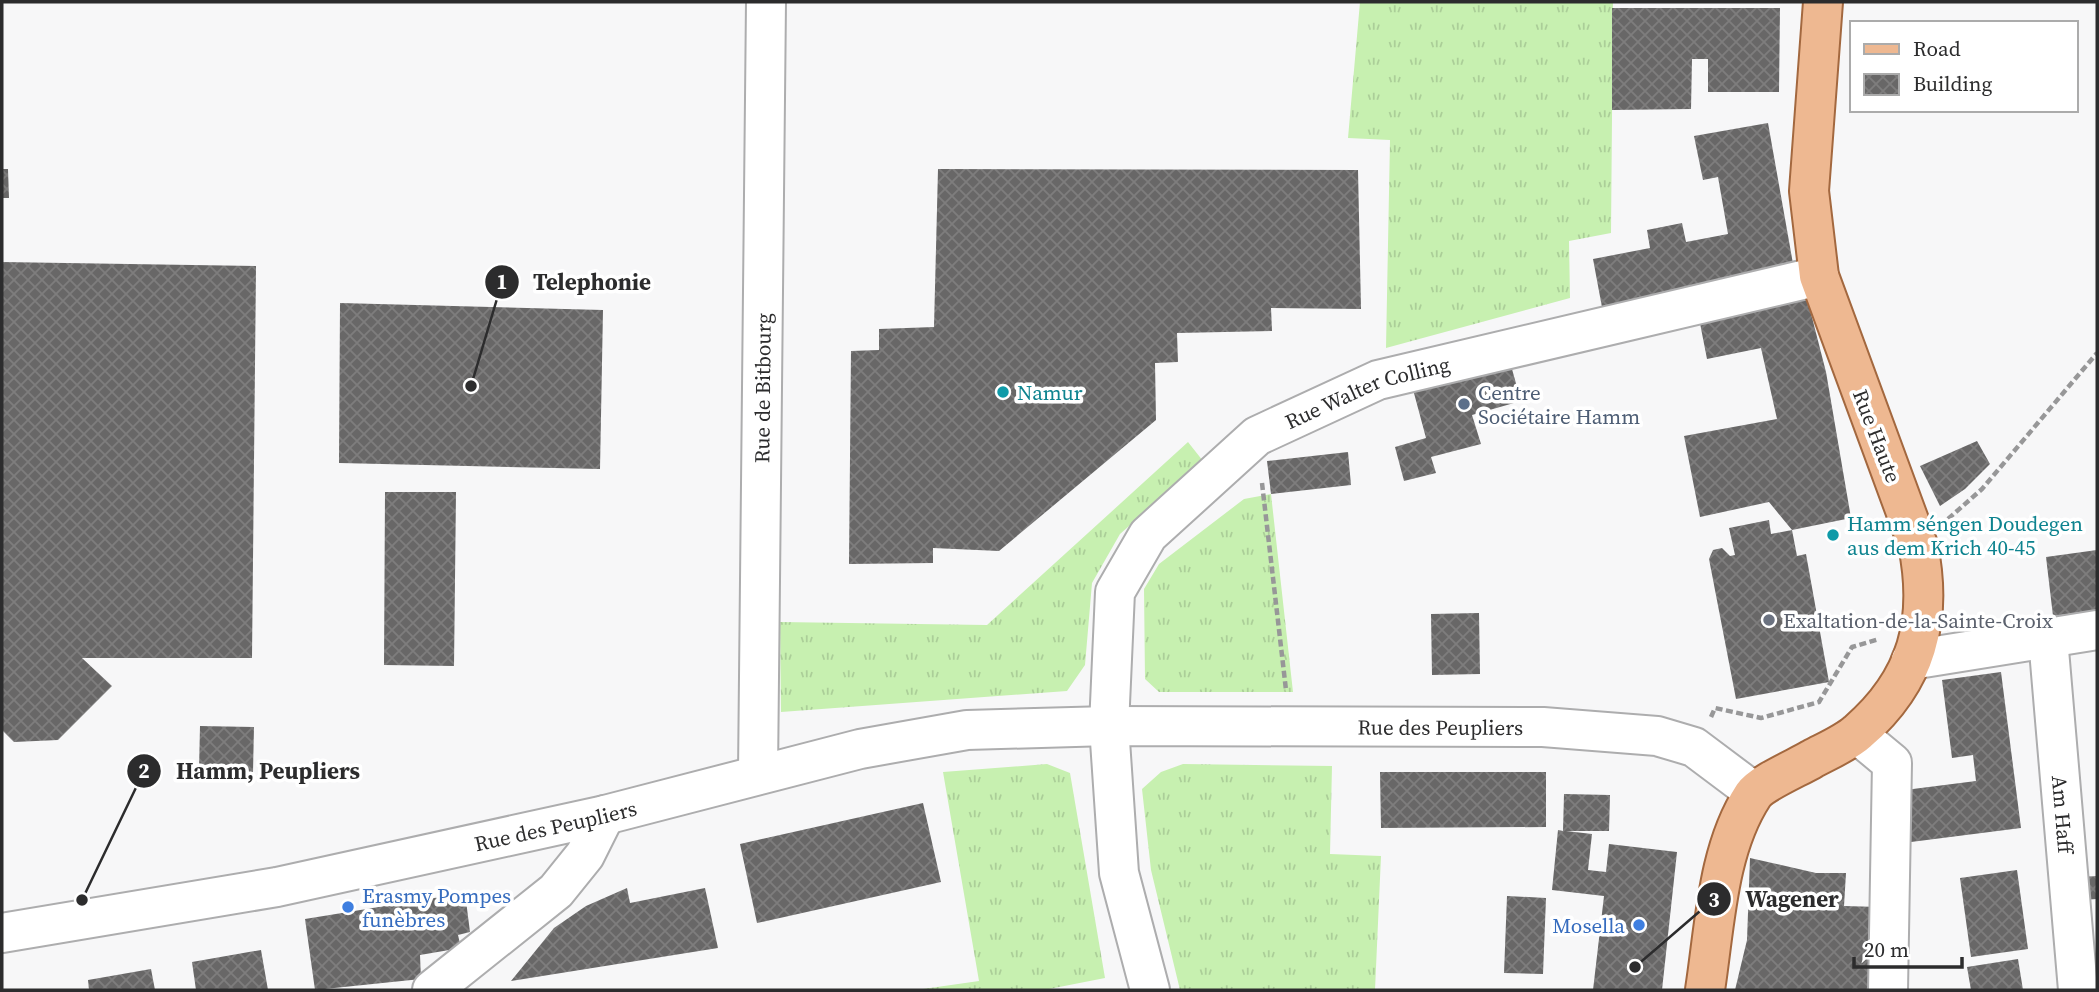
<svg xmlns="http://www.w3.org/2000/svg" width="2099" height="992" font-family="'Source Serif 4',serif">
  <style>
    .grass { fill: url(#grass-tufts) }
    .building { fill: url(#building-cross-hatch) }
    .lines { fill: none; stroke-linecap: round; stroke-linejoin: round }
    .minor-casing { stroke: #adadae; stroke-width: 42 }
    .major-casing { stroke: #a3683f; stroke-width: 42 }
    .path { stroke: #979798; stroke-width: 4.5; stroke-dasharray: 7 3.5; stroke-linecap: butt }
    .minor { stroke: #fff; stroke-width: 38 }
    .major { stroke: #eeb891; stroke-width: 38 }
    .culture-dot { fill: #0f9aa8; stroke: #fff; stroke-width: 2.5 }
    .service-dot { fill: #5c6f8a; stroke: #fff; stroke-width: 2.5 }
    .worship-dot { fill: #6b7280; stroke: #fff; stroke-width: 2.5 }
    .shop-dot { fill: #3f7fe0; stroke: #fff; stroke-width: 2.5 }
    .labels { text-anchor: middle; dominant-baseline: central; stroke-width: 7; stroke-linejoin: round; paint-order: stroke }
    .street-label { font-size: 21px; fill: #2c2c2d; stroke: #fff }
    .culture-label { font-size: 21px; fill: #0d838f; stroke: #fff; text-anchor: start }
    .service-label { font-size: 21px; fill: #4e5e75; stroke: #fff; text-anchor: start }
    .worship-label { font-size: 21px; fill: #5b616d; stroke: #fff; text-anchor: start }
    .shop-label { font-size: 21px; fill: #366cbe; stroke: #fff; text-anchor: start }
    .leader { fill: none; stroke: #2c2c2d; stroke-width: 2.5 }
    .callout-dot { fill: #2c2c2d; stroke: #fff; stroke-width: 2.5 }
    .mark-label { font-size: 21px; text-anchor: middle; font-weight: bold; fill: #fff }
    .callout-label { font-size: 23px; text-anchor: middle; font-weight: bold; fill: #2c2c2d; stroke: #fff; stroke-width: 7; stroke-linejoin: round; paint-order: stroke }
  </style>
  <defs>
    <pattern id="grass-tufts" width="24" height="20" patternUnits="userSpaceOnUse" patternTransform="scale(1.75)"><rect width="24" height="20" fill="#c7f0b0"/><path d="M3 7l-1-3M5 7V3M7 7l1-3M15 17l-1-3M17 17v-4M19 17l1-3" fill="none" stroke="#abce98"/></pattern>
    <pattern id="building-cross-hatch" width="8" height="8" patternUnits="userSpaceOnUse" patternTransform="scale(1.75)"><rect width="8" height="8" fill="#686767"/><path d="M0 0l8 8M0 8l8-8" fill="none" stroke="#7e7d7d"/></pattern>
  </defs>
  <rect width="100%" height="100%" fill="#f7f7f8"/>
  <!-- grass -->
  <path class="grass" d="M1360 2H1613L1611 233 1569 241 1570 298 1386 348 1390 140 1348 138Z
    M1188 442 1203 461 1120 534 1092 583 1085 665 1067 691 781 712 780 622 987 625Z
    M1271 494 1293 692H1159L1145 679 1144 589 1159 564 1244 499Z
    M1047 764 1070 773 1105 978 1044 990H916L979 981 943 772Z
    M1183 764 1332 766 1330 854 1381 856 1375 990H1180L1151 870 1142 789 1161 772Z"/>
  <!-- building -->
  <path class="building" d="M1612 8H1780L1779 92H1708V59H1692L1691 109 1612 110Z
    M1768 123 1795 275 1604 318 1593 259 1650 248 1647 230 1682 223 1686 242 1728 234 1718 177 1703 180 1694 136Z
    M2 169H8L9 198H2Z
    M938 169 1358 170 1361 309 1271 308 1272 331 1177 333 1178 362 1155 363 1156 420 999 551 933 548V563L849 564 851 351 879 350V329L934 327Z
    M2 262 256 266 252 658H82L112 686 58 740 14 742 2 730Z
    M1805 290 1826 372 1851 518 1792 530 1797 556 1806 554 1829 682 1736 699 1709 559 1713 550 1722 548 1730 556 1735 555 1729 528 1769 520 1771 534 1792 530 1769 502 1700 517 1684 436 1777 419 1761 348 1707 359 1698 313Z
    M340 303 603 310 600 469 339 463Z
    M1508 355 1521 401 1472 415 1481 444 1431 457 1436 473 1404 481 1395 447 1426 438 1411 382Z
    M1977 441 1990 464 1965 489 1940 506 1920 466Z
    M1348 452 1351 485 1271 494 1267 461Z
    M385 492H456L454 666 384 665Z
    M2097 550V610L2053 616 2046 557Z
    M1479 613 1480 674 1432 675 1431 614Z
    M2001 672 2021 828 1911 842 1905 790 1976 781 1973 755 1952 758 1942 680Z
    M200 726 254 727 253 772 199 771Z
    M1380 772H1546V827L1381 828Z
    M1564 794 1610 795 1609 831H1566L1592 834 1588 870 1606 872 1609 844 1677 852 1662 990H1593L1604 896 1552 890 1558 830 1563 831Z
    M923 803 941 882 757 923 740 844Z
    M1750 858 1816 873H1846L1844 906 1880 907 1877 990H1735L1747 940Z
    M2017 870 2028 949 1971 957 1960 878Z
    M2097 876V899L2081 900 2079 877Z
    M627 888 630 903 705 888 718 948 511 981 554 928 586 906Z
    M465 893 470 932 458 935 461 948 420 955 421 979 315 990 305 919Z
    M1507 896 1546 898 1543 974 1504 973Z
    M261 950 268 990H196L192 962Z
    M2018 959 2023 990H1971L1967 967Z
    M151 969 155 990H89L88 980Z"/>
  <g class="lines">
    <!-- minor casing -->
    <g class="minor-casing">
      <g id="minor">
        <path id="s1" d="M2048 638 2078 990"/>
        <path d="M1911 660 2097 630"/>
        <path d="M1857 734 1892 763 1888 990"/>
        <path id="s2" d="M758 773 766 2"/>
        <path id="s3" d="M2 933 277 887 605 815 860 749 967 730 1109 726 1543 727 1657 736 1694 747 1754 792"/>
        <path d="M432 990 556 891 585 855 605 815"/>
        <path id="s4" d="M1150 990 1119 873 1109 726 1115 592 1148 535 1257 436 1378 380 1819 276"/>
      </g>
    </g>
    <!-- major casing -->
    <g class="major-casing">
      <path id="major" d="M1705 990C1715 926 1717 850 1753 795 1761 783 1799 767 1812 759 1827 751 1846 743 1858 732 1918 680 1933 620 1918 545L1819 276 1809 191 1823 2"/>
    </g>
    <!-- path -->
    <path class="path" d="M1262 483 1286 690
      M1948 519 1982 489 2097 353
      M1711 717 1715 708 1761 718 1819 702 1852 647 1879 639"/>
    <!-- minor -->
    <use href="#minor" class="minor"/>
    <!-- major -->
    <use href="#major" class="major"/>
  </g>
  <!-- markers -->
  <g class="culture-dot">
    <circle cx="1003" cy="392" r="7"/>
    <circle cx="1833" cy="535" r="7"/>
  </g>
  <circle class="service-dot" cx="1464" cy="404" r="7"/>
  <circle class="worship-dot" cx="1769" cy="620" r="7"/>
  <g class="shop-dot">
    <circle cx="348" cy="907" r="7"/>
    <circle cx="1639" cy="925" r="7"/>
  </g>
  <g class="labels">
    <!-- street labels -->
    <g class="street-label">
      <text stroke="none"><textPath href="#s2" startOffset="385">Rue de Bitbourg</textPath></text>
      <text stroke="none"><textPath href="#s4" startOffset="735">Rue Walter Colling</textPath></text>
      <text transform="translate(1877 436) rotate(69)">Rue Haute</text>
      <text stroke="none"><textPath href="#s3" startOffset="1460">Rue des Peupliers</textPath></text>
      <text stroke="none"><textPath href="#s1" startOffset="177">Am Haff</textPath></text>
      <text stroke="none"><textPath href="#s3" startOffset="564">Rue des Peupliers</textPath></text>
    </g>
    <!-- culture labels -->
    <g class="culture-label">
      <text x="1017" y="392">Namur</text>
      <text x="1847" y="523">Hamm séngen Doudegen<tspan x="1847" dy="24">aus dem Krich 40-45</tspan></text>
    </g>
    <!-- service labels -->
    <g class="service-label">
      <text x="1478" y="392">Centre<tspan x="1478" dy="24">Sociétaire Hamm</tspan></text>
    </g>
    <!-- worship labels -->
    <g class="worship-label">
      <text x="1783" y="620">Exaltation-de-la-Sainte-Croix</text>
    </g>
    <!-- shop labels -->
    <g class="shop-label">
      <text x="362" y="895">Erasmy Pompes<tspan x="362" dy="24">funèbres</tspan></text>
      <text x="1625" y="925" text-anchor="end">Mosella</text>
    </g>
  </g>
  <!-- callouts -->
  <path class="leader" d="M471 386L502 282M82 900L144 771M1635 967L1714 899"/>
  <g class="callout-dot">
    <circle cx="471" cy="386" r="7"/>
    <circle cx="82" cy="900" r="7"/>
    <circle cx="1635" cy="967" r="7"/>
    <circle cx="502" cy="282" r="18"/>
    <circle cx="144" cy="771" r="18"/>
    <circle cx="1714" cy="899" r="18"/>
  </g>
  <g class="mark-label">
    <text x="502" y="289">1</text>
    <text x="144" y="778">2</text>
    <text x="1714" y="907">3</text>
  </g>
  <g class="callout-label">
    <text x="592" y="290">Telephonie</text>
    <text x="268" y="779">Hamm, Peupliers</text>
    <text x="1792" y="907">Wagener</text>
  </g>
  <!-- border -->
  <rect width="2099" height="992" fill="none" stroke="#2c2c2d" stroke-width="7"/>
  <!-- legend -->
  <rect x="1850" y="21" width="228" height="91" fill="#ffffff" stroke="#ababab" stroke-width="2"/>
  <rect x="1864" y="44" width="35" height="10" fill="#eeb891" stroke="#ababab" stroke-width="2"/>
  <text x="1913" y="56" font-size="21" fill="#2c2c2d">Road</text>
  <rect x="1864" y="74" width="35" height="21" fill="url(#building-cross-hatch)" stroke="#ababab" stroke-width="2"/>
  <text x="1913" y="91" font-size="21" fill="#2c2c2d">Building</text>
  <!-- scale -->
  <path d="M1854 957v10h108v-10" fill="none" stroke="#2c2c2d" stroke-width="3.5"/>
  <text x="1864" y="957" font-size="21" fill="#2c2c2d" stroke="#ffffff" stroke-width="5" paint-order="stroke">20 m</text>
</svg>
